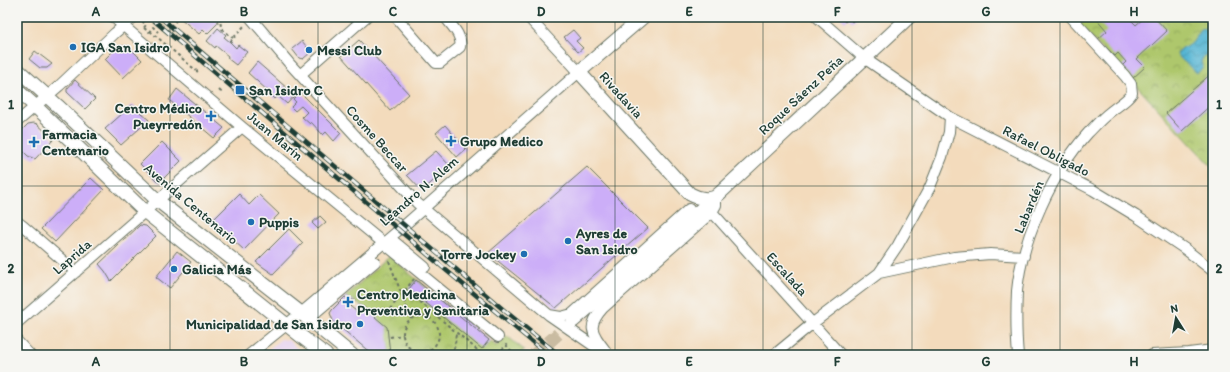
<svg xmlns="http://www.w3.org/2000/svg" width="1230" height="372" font-family="Itim,sans-serif">
  <style>
    .built { fill: #e6d3f0 }
    .park { fill: url(#park-crowns); stroke: #668250 }
    .water { fill: url(#water-waves); stroke: #3a7a84 }
    .building { fill: #ccaef8 }
    .lines { fill: none; stroke-linecap: round; stroke-linejoin: round }
    .major-tunnel { stroke: #c9bba1; stroke-width: 13; stroke-dasharray: 13 6; stroke-linecap: butt }
    .minor-casing { stroke: #697464; stroke-width: 12 }
    .major-casing { stroke: #697464; stroke-width: 15 }
    .path { stroke: #697464; stroke-width: 2; stroke-dasharray: 3 3; stroke-linecap: butt }
    .minor { stroke: #fff; stroke-width: 10 }
    .major { stroke: #fff; stroke-width: 13 }
    .rail-casing { stroke: #1f3d34; stroke-width: 4.5 }
    .rail { stroke: #f6f6f2; stroke-width: 3; stroke-dasharray: 9; stroke-linecap: butt }
    .grid { fill: none; stroke: #1f3d34; stroke-width: 1; stroke-opacity: 0.55 }
    .poi-dot { fill: #1f6fb2; stroke: #f6f6f2; stroke-width: 1.5 }
    .labels { text-anchor: middle; dominant-baseline: central; stroke-width: 3; stroke-linejoin: round; paint-order: stroke }
    .poi-label { font-size: 14px; font-weight: bold; fill: #1f3d34; stroke: #f6f6f2; text-anchor: start }
    .street-label { font-size: 14px; fill: #1f3d34; stroke: #f6f6f2 }
    .neatline { fill: none; stroke: #1f3d34; stroke-width: 1.5 }
    .grid-label { font-size: 13px; text-anchor: middle; font-weight: bold; fill: #1f3d34 }
  </style>
  <defs>
    <pattern id="park-crowns" width="20" height="18" patternUnits="userSpaceOnUse"><rect width="20" height="18" fill="#aec76c"/><path d="M2 6a3 3 0 1 1 6 0M12 15a3 3 0 1 1 6 0" fill="none" stroke="#8da35a"/></pattern>
    <pattern id="water-waves" width="16" height="10" patternUnits="userSpaceOnUse"><rect width="16" height="10" fill="#56b6d4"/><path d="M0 5q4-4 8 0t8 0" fill="none" stroke="#4795ad"/></pattern>
  </defs>
  <rect width="100%" height="100%" fill="#f6f6f2"/>
  <filter id="ink" filterUnits="userSpaceOnUse"><feTurbulence type="fractalNoise" baseFrequency=".025" numOctaves="2"/><feDisplacementMap in="SourceGraphic" scale="8" xChannelSelector="R" yChannelSelector="G"/><feConvolveMatrix kernelMatrix="1 2 1 2 8 2 1 2 1" color-interpolation-filters="sRGB"/></filter>
  <filter id="wash" filterUnits="userSpaceOnUse"><feTurbulence type="fractalNoise" baseFrequency=".012" numOctaves="4" result="noise"/><feDisplacementMap in="SourceGraphic" scale="16" xChannelSelector="R" yChannelSelector="G"/><feGaussianBlur stdDeviation="0.9" result="paint"/><feColorMatrix in="noise" values="0 0 0 0 0 0 0 0 0 0 0 0 0 0 0 0 0 1.4 0 .05"/><feComposite in="paint" operator="in"/></filter>
  <g filter="url(#wash)">
    <rect width="100%" height="100%" fill="#f3dbbc"/>
    <!-- built -->
    <path class="built" d="M281 339 288 340 304 355H262Z"/>
    <!-- park -->
    <path class="park" d="M1072 17H1213V168Z
      M389 256 496 346 507 336 524 350 519 355H389L390 353 386 327 362 306 345 297Z"/>
    <!-- water -->
    <path class="water" d="M1205 29 1213 39V54L1203 57 1201 62 1203 68 1197 73 1181 59 1177 54 1178 52 1193 42 1200 30Z"/>
    <g id="blocks">
      <!-- building -->
      <path class="building" d="M179 17H217L218 23 207 34 203 30 199 34Z
        M840 17H857L852 22 849 18 845 22Z
        M1095 17H1128L1136 25 1145 17H1154L1167 31 1137 59 1145 67 1133 78 1122 66 1126 62 1118 53 1115 56 1098 39 1107 31Z
        M218 28 226 35 224 37 230 42 236 48 238 45 247 52 236 65 227 58 228 56 216 46 215 48 207 41Z
        M573 30 580 38 576 41 583 48 578 52 564 37Z
        M359 40 409 94 390 111 341 56Z
        M302 41 311 52 303 59 299 58 292 49Z
        M118 46H128L142 60 123 78 105 59Z
        M35 51 52 64 47 68H40L29 59Z
        M257 62 295 95 287 104 278 96 275 99 268 92V91L248 73Z
        M1213 72V103L1182 131 1166 113Z
        M75 80 95 99 85 109 67 92V89Z
        M177 89 224 128 214 138 169 100Z
        M300 92 341 133 334 141 326 132 323 135 311 122 310 124 302 117 307 112 301 106 295 111 291 107 296 102 293 99Z
        M132 105 149 120 121 145 105 129Z
        M34 123 37 124 54 139 35 159 28 156 17 145V135L28 124Z
        M445 125 466 149 457 157 436 133Z
        M162 142 181 161 159 183 140 164Z
        M436 151 450 166 422 191 407 175Z
        M587 167 648 228 556 308 488 253Z
        M91 178 104 190 55 242 41 229Z
        M239 194 249 205 259 195 279 214 244 250 212 221Z
        M320 216 326 222 318 229 312 223Z
        M140 225 146 226 156 236 111 281 105 271 99 264Z
        M289 229 303 243 273 274 256 262Z
        M177 251 191 262 170 288 156 277Z
        M416 280 489 340 482 349 409 289Z
        M345 297 354 301 350 306 357 312 362 306 387 327 390 353 389 355H373L333 321 330 313 332 310Z"/>
    </g>
  </g>
  <g filter="url(#ink)">
    <use href="#blocks" fill-opacity="0" stroke="#697464" stroke-width="1"/>
    <g class="lines">
      <!-- major-tunnel -->
      <path class="major-tunnel" d="M534 355 573 321"/>
      <!-- minor casing -->
      <g class="minor-casing">
        <path id="minor" d="M113 17 242 127 498 337
          M250 17 289 63 417 203 549 315 607 355
          M396 17 436 63H440L460 47C463 36 451 25 445 17
          M817 17 864 58 950 117 1093 190 1136 216 1185 249 1213 271
          M300 75 366 17
          M17 122 59 86 115 33 134 17
          M712 212 841 355
          M17 223H19L23 226 76 272
          M390 238 425 267
          M879 273 954 257 990 254 1024 256
          M549 315 561 317 572 314 689 209
          M308 319 375 262
          M17 323 242 127
          M17 341 30 355
          M605 350C591 332 587 326 603 308L712 212 716 205V197
          M249 355 301 313 399 230 579 72 528 17
          M774 355 813 323 879 273 898 245 930 187 942 157 949 132 950 117
          M1018 355C1016 334 1016 313 1017 291 1022 238 1052 173 1088 133 1095 126 1102 118 1110 112 1117 106 1127 101 1132 93L1131 84 1125 76 1071 17
          M1152 355 1189 353 1213 350"/>
      </g>
      <!-- major casing -->
      <g class="major-casing">
        <path id="major" d="M643 17 579 72 690 194C700 199 707 200 716 197
          M17 69 58 106 157 200 301 313 352 355
          M17 90 35 106 144 211 302 337 326 355
          M573 321 720 193 909 17"/>
      </g>
      <!-- path -->
      <path class="path" d="M170 17 176 22
        M175 17 178 20
        M220 17 221 28 233 38
        M142 21 146 25 143 29
        M144 28 149 32 153 27 158 32
        M150 31 199 73
        M230 42 245 25
        M219 90 221 92 219 94
        M377 219 385 228
        M389 261 411 319
        M406 290 482 354 501 351 506 345 513 353
        M386 314 414 279
        M403 334a18 18 0 1 1 36 0a18 18 0 1 1-36 0Z
        M390 337 403 335
        M452 355 455 345 456 332"/>
      <!-- minor -->
      <use href="#minor" class="minor"/>
      <!-- major -->
      <use href="#major" class="major"/>
      <!-- rail casing -->
      <g class="rail-casing">
        <path id="rail" d="M150 17 447 271 548 355
          M160 17 505 311 559 355"/>
      </g>
      <!-- rail -->
      <use href="#rail" class="rail"/>
    </g>
  </g>
  <!-- grid -->
  <path class="grid" d="M170 17V355M318 17V355M467 17V355M615 17V355M763 17V355M912 17V355M1060 17V355M17 186H1213"/>
  <!-- markers -->
  <g class="poi-dot">
    <circle cx="73" cy="47" r="4"/>
    <circle cx="309" cy="50" r="4"/>
    <rect x="235" y="85" width="10" height="10" rx="2"/>
    <path d="M209 110h4v4h4v4h-4v4h-4v-4h-4v-4h4z"/>
    <path d="M449 135h4v4h4v4h-4v4h-4v-4h-4v-4h4z"/>
    <path d="M32 136h4v4h4v4h-4v4h-4v-4h-4v-4h4z"/>
    <circle cx="251" cy="222" r="4"/>
    <circle cx="568" cy="241" r="4"/>
    <circle cx="524" cy="254" r="4"/>
    <circle cx="174" cy="269" r="4"/>
    <path d="M346 296h4v4h4v4h-4v4h-4v-4h-4v-4h4z"/>
    <circle cx="360" cy="324" r="4"/>
  </g>
  <g class="labels">
    <!-- poi labels -->
    <g class="poi-label">
      <text x="81" y="47">IGA San Isidro</text>
      <text x="317" y="50">Messi Club</text>
      <text x="249" y="90">San Isidro C</text>
      <text x="202" y="108" text-anchor="end">Centro Médico<tspan x="202" dy="16">Pueyrredón</tspan></text>
      <text x="42" y="134">Farmacia<tspan x="42" dy="16">Centenario</tspan></text>
      <text x="460" y="141">Grupo Medico</text>
      <text x="259" y="222">Puppis</text>
      <text x="576" y="233">Ayres de<tspan x="576" dy="16">San Isidro</tspan></text>
      <text x="516" y="254" text-anchor="end">Torre Jockey</text>
      <text x="182" y="269">Galicia Más</text>
      <text x="357" y="294">Centro Medicina<tspan x="357" dy="16">Preventiva y Sanitaria</tspan></text>
      <text x="352" y="324" text-anchor="end">Municipalidad de San Isidro</text>
    </g>
    <!-- street labels -->
    <g class="street-label">
      <text transform="translate(621 95) rotate(48)">Rivadavia</text>
      <text transform="translate(801 95) rotate(-43)">Roque Sáenz Peña</text>
      <text transform="translate(275 136) rotate(40)">Juan Marín</text>
      <text transform="translate(377 139) rotate(48)">Cosme Beccar</text>
      <text transform="translate(1046 151) rotate(27)">Rafael Obligado</text>
      <text transform="translate(419 191) rotate(-41)">Leandro N. Alem</text>
      <text transform="translate(191 204) rotate(40)">Avenida Centenario</text>
      <text transform="translate(1029 207) rotate(-67)">Labardén</text>
      <text transform="translate(72 257) rotate(-41)">Laprida</text>
      <text transform="translate(787 274) rotate(48)">Escalada</text>
    </g>
  </g>
  <!-- margin -->
  <rect width="1230" height="372" fill="none" stroke="#f6f6f2" stroke-width="44"/>
  <!-- north arrow -->
  <g transform="translate(1176 318) rotate(349)" stroke="#f6f6f2" stroke-width="3" paint-order="stroke">
  <path d="M0-3L7 15L0 10L-7 15Z" fill="#1f3d34"/>
  <text y="-6" font-size="11" font-weight="bold" text-anchor="middle" fill="#1f3d34">N</text>
  </g>
  <rect x="22" y="22" width="1186" height="328" class="neatline"/>
  <g class="grid-label">
    <text x="96" y="16">A</text>
    <text x="244" y="16">B</text>
    <text x="393" y="16">C</text>
    <text x="541" y="16">D</text>
    <text x="689" y="16">E</text>
    <text x="837" y="16">F</text>
    <text x="986" y="16">G</text>
    <text x="1134" y="16">H</text>
    <text x="11" y="109">1</text>
    <text x="1219" y="109">1</text>
    <text x="11" y="273">2</text>
    <text x="1219" y="273">2</text>
    <text x="96" y="366">A</text>
    <text x="244" y="366">B</text>
    <text x="393" y="366">C</text>
    <text x="541" y="366">D</text>
    <text x="689" y="366">E</text>
    <text x="837" y="366">F</text>
    <text x="986" y="366">G</text>
    <text x="1134" y="366">H</text>
  </g>
</svg>
